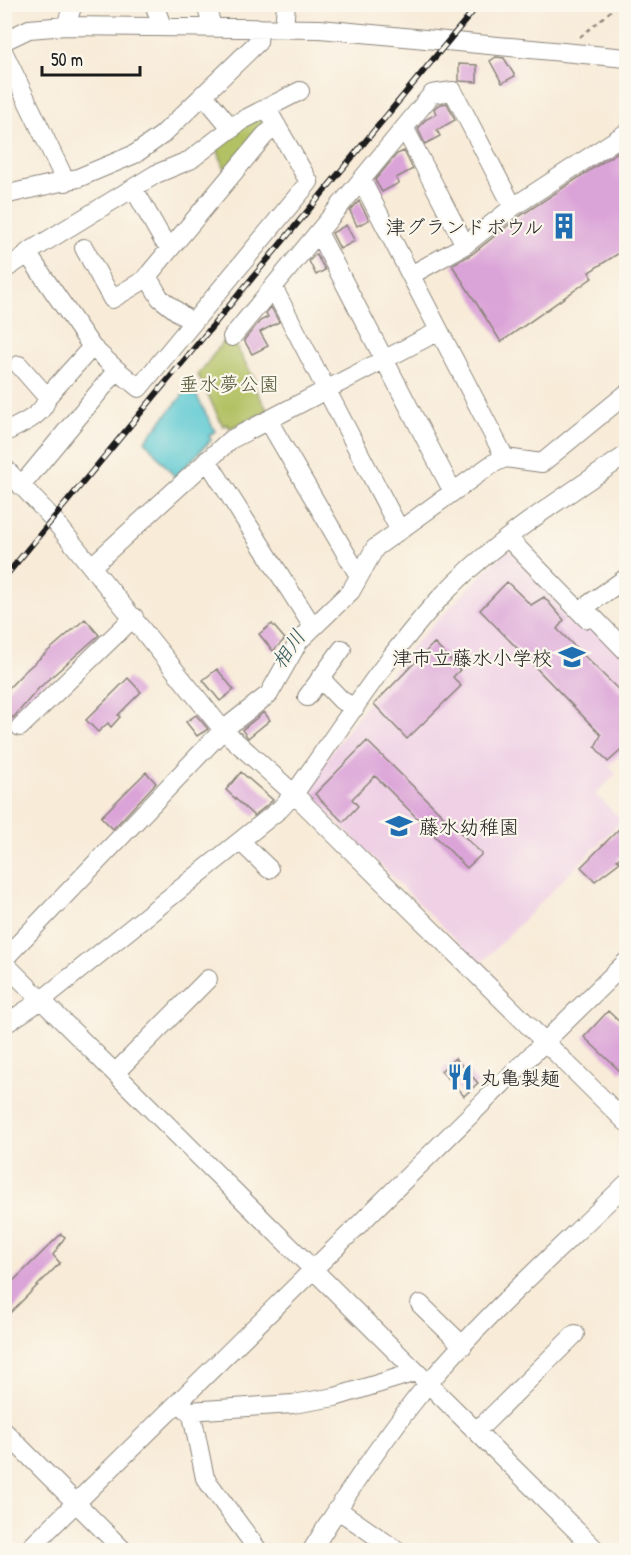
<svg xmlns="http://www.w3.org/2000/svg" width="631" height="1555" font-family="'Patrick Hand','Klee One',sans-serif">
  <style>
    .built { fill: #efd0e5 }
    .green { fill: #b2c164; stroke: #676e40; stroke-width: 1.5 }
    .water { fill: #5dc9d2; stroke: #3c7277; stroke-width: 1.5 }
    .building { fill: #dba4d8 }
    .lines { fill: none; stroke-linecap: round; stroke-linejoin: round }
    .minor-casing { stroke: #8a847a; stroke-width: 20 }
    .path { stroke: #8a847a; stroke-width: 2; stroke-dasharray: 4.5 4.5; stroke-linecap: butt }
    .minor { stroke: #fff; stroke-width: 18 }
    .rail-casing { stroke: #1c1c1c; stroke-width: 6 }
    .rail { stroke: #fbf7ec; stroke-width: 4; stroke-dasharray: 11; stroke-linecap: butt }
    .labels { text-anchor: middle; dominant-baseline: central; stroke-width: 4.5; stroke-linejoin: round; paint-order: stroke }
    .poi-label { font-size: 20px; fill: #1c1c1c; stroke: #fbf7ec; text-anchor: end }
    .park-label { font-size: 20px; fill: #505635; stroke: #fbf7ec }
    .water-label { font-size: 21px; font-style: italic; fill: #33595c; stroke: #fbf7ec }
  </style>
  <rect width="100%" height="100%" fill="#fbf7ec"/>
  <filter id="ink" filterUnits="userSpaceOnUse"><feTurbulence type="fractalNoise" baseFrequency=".0167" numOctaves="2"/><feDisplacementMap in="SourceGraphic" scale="12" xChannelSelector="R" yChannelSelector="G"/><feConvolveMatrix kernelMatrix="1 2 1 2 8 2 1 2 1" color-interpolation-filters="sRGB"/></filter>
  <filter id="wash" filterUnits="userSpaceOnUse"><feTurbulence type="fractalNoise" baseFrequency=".008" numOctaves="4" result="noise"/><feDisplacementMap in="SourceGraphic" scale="24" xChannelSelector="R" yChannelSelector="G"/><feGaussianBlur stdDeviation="1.35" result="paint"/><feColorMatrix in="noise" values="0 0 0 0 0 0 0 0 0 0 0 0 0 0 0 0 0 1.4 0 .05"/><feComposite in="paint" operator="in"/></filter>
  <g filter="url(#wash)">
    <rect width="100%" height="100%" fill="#f8ebd8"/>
    <!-- built -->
    <path class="built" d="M506 551H510L585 628 592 622 626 656V750L609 766 616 774 595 794 622 820 480 964 309 794 308 786 348 729 416 642Z"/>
    <!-- green -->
    <path class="green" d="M265 117 262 121V131L229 168H224L217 148 244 125Z
      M229 334 255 380 253 385 268 411 230 428 227 424 223 426 198 375Z"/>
    <!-- water -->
    <path class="water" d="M191 385 215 431 209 436 211 440 175 477 145 441Z"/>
    <g id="blocks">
      <!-- building -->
      <path class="building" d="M496 57 504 58 515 76 502 83 490 61Z
        M459 64 477 65V82L459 81Z
        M447 103 455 120 437 130 440 136 425 144 418 129 425 120 436 114 434 109 438 105Z
        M627 146V248L589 272 592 278 501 342 452 265 472 254 520 216Z
        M404 151 413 169 396 178 399 183 382 192 375 180 397 154Z
        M359 201 369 220 357 226 350 211Z
        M346 225 355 241 340 249 332 233Z
        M316 254 325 270 316 275 309 261Z
        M271 307 279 322 260 332 268 346 252 354 244 340 260 321 268 317 266 313Z
        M507 582 531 605 544 597 564 620 557 629 627 698V745L608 762 595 747 601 735 480 610Z
        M85 619 99 635 39 688 13 718 4 709V693L24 672Z
        M272 624 285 639 273 651 259 634Z
        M434 643 460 670 453 677 461 686 407 739 374 704Z
        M217 669 234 690 220 701 203 680Z
        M128 678 141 692 118 715 120 717 111 727 108 723 98 732 86 720Z
        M264 712 270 720 248 738 242 730Z
        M196 715 208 729 197 736 186 722Z
        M367 741 482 854 467 868 375 776 352 799 358 806 343 822 315 794Z
        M146 772 156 783 113 829 101 817Z
        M241 772 273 800 254 816 226 790Z
        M627 821V851L617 860 620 862 595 881 581 867Z
        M608 1011 627 1029V1066L621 1072 584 1037Z
        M455 1058 478 1083 464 1096 441 1071Z
        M61 1234 65 1237 53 1255 60 1263 4 1319V1290Z"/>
    </g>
  </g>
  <g filter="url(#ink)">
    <use href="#blocks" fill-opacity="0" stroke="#8a847a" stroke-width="1.5"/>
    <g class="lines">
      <!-- minor casing -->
      <g class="minor-casing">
        <path id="minor" d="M154 4 162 26
          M206 4 212 27
          M66 26 73 4
          M284 29 286 4
          M4 41 29 29 66 26 320 29 626 58
          M4 53 66 182
          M203 94 232 129
          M405 129 465 245
          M362 181 505 458
          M134 189 163 240 171 247
          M4 195 78 178 135 154 162 135 258 42 259 28
          M319 234 453 492
          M84 248 112 299 144 280 265 135 277 126
          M4 270 28 254
          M411 275 465 245 513 207 626 133
          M147 276 160 298 192 323
          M273 287 400 531
          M232 337 432 94 453 91 513 207
          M19 365 47 397 92 347
          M117 370 139 388 309 182 271 116 269 107
          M268 420 359 576
          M4 433C18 425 45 416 47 397
          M207 460 313 627
          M4 467 53 519 223 730 294 794 626 1122
          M21 486 117 370 92 347 27 253 156 174 190 160 241 121 300 91
          M508 538 587 619 593 617 626 651
          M92 566 230 440 439 331
          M579 611 626 578
          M320 678 341 700 355 708
          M307 697 342 649
          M20 727 134 617
          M240 841 269 869
          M4 959 223 730 269 694 299 641 351 591 375 548 492 464 505 458 542 463 626 394
          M4 963 596 1550
          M4 1025 43 999 280 809 294 794C341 728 384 659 439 599 493 541 561 499 626 455
          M116 1072 208 979
          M420 1304 463 1346
          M182 1405 192 1415 205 1478 258 1550
          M189 1411 293 1404 335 1397 416 1372
          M474 1430 485 1423 575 1334
          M4 1431 123 1550
          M337 1509 396 1550
          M28 1550 626 962
          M312 1550C347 1493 384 1437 427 1385 487 1313 559 1250 626 1184"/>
      </g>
      <!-- path -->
      <path class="path" d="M580 37 619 4"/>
      <!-- minor -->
      <use href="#minor" class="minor"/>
      <!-- rail casing -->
      <g class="rail-casing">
        <path id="rail" d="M4 578 479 4"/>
      </g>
      <!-- rail -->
      <use href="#rail" class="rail"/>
    </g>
  </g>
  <!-- icons -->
  <defs>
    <g id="building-bare" transform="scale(2.07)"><path d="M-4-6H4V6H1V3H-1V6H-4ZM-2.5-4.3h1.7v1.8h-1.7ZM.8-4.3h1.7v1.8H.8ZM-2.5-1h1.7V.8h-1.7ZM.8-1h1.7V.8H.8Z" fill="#1f6fb2" stroke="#fbf7ec" stroke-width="2.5" paint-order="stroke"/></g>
    <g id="school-bare" transform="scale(2.07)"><path d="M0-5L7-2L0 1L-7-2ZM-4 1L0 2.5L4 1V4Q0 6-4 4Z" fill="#1f6fb2" stroke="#fbf7ec" stroke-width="2.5" paint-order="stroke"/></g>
    <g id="restaurant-bare" transform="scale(2.07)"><path d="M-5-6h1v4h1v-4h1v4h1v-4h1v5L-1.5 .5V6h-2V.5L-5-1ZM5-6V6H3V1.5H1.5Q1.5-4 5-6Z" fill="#1f6fb2" stroke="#fbf7ec" stroke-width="2.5" paint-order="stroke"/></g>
  </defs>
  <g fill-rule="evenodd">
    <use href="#building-bare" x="564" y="226"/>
    <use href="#school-bare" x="572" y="657"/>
    <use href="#school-bare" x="399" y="826"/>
    <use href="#restaurant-bare" x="460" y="1077"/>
  </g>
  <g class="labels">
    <!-- poi labels -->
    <g class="poi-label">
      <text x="544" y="226">津グランドボウル</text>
      <text x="552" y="657">津市立藤水小学校</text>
      <text x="419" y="826" text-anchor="start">藤水幼稚園</text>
      <text x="480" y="1077" text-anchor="start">丸亀製麺</text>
    </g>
    <!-- park labels -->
    <g class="park-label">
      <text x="229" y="383">垂水夢公園</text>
    </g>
    <!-- water labels -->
    <g class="water-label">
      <text transform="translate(288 649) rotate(-55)">相川</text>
    </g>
  </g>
  <!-- margin -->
  <rect width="631" height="1555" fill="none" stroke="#fbf7ec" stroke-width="24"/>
  <!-- scale -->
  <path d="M42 66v9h98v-9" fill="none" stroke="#1c1c1c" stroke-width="3"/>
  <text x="51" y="66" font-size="18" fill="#1c1c1c" stroke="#fbf7ec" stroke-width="4.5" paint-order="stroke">50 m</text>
</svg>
